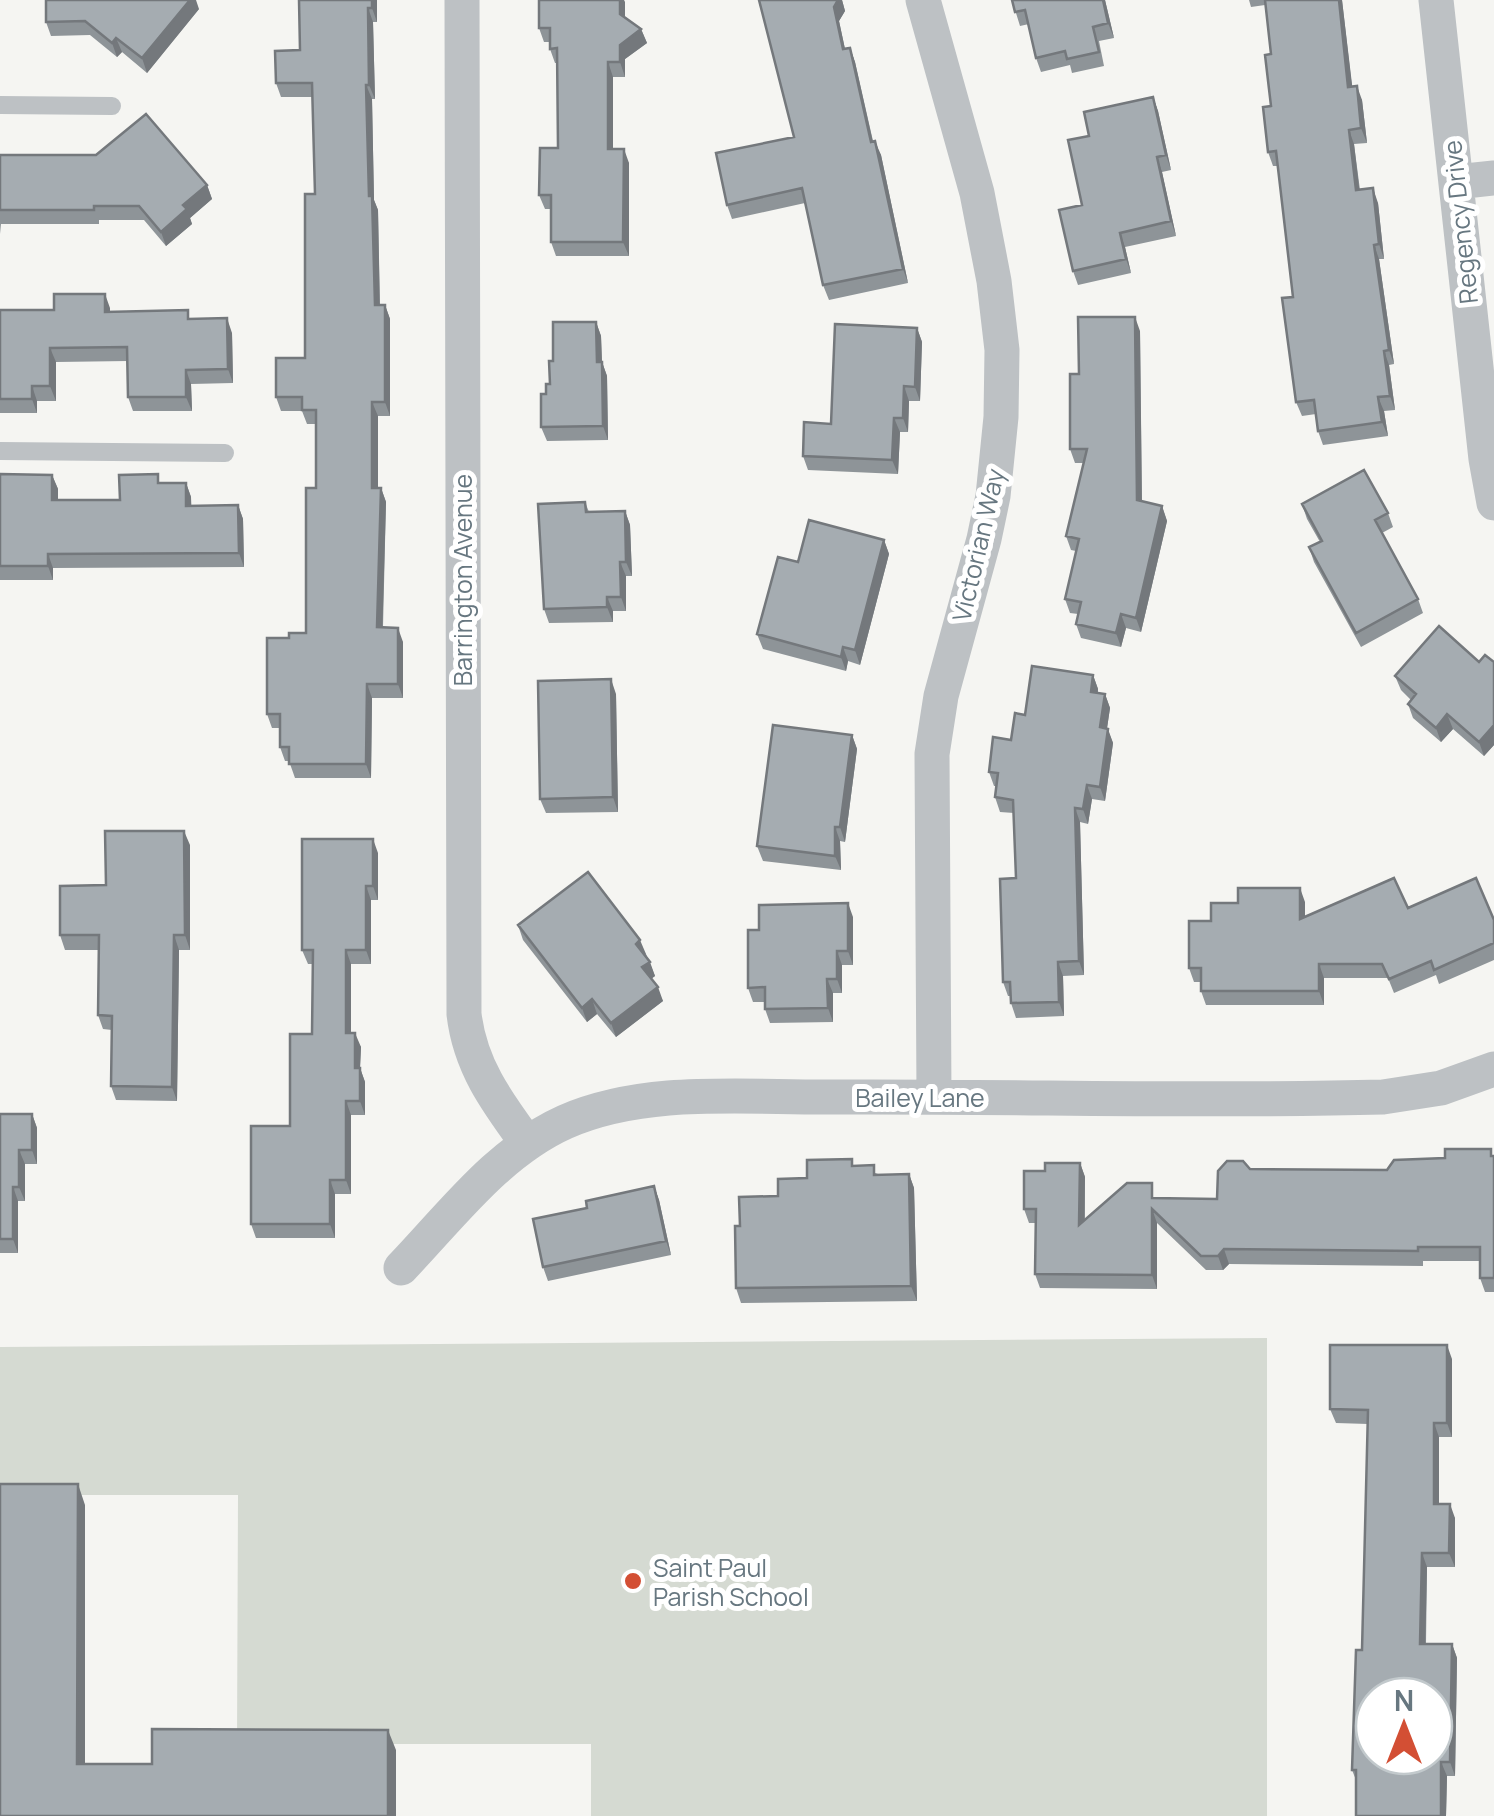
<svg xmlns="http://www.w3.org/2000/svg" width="1494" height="1816" font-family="Manrope,sans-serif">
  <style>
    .green { fill: #d5dad2 }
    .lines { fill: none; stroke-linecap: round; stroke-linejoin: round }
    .lane { stroke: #bdc1c4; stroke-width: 18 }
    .street { stroke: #bdc1c4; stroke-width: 35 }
    .wall { fill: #8e9498 }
    .shaded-wall { fill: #74787c }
    .building { fill: #a5acb1; stroke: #74787c; stroke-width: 2.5; fill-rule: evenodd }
    .poi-dot { fill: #d34f34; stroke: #fff; stroke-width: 4 }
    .labels { text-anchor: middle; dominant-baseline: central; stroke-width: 10; stroke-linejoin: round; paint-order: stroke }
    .street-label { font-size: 25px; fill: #677780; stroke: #fff }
    .poi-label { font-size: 25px; fill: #677780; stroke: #fff; text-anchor: start }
  </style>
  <rect width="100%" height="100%" fill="#f5f5f2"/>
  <!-- green -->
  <path class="green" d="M1267 1338V1816H591V1744H237L238 1495H0V1347Z"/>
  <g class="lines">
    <!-- lane -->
    <path class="lane" d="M0 105 112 106
      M0 451 225 453"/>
    <!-- street -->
    <path class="street" d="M462 0 464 1014C470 1066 497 1102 527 1143
      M923 0 977 193 994 281 1002 350 1001 417 993 496 984 539 941 696 932 754 934 1096
      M1436 0 1486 459 1494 503
      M1456 182 1494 178
      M401 1268C451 1216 498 1152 565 1122 647 1086 747 1098 835 1097 1018 1096 1201 1102 1383 1097L1441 1088 1494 1069"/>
  </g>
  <!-- wall -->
  <path class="wall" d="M299 0H377V22H373L375 99H372L374 200 378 210 380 305H385L390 319V416H378V488H381L386 502 383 627 403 642V698H372L371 778H295L289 761H285L280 747V728H272L267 714 289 638 306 633 316 488V424H307L302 411H281L276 397 305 358 315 194 312 97H281L276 83 300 50Z
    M539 0H624L625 17 641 29 647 43 625 59V77H613V149L629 163V256H556L551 242V209H545L539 195 558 148V63H555L550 49V42H544L539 28Z
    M759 0H842L845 11 839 21 845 49 850 48 855 62 873 141 881 155 908 283 829 300 823 285 805 203 732 219 727 205 794 137Z
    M1012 0H1105L1114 38 1099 41 1104 66 1072 73 1070 65 1041 72 1036 58 1029 24 1020 26Z
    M1249 0H1342L1352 87 1362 100 1367 143 1354 144 1360 190 1378 203 1384 259H1379L1394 364 1389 365 1395 410 1384 411 1388 436 1323 445 1318 431 1316 414 1302 416 1296 402 1293 297 1278 166H1273L1268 152 1271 106V54L1265 5 1251 7Z
    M199 9 147 73 122 52 117 57 90 35 51 36 46 22Z
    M1153 97 1158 111 1171 170 1162 172 1176 236 1125 247 1131 273 1078 285 1073 271 1089 136Z
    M0 155 207 185 212 199 190 218 192 224 166 246 144 220H99V224H1L0 234Z
    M110 308V311L191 319 232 333 233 383 191 384 192 411H133L128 397V361L56 362V401H37V413H0V310H54Z
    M596 322 601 336 602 362 607 376 608 440 547 441 541 427 546 394 550 384Z
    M917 328 922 342 920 401H909L908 432H900L898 474 808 470 803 456Z
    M1140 331 1142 502 1162 506 1167 521 1141 632 1126 628 1121 647 1081 638 1076 624 1078 614 1070 613 1065 599 1076 551 1071 550 1066 536 1084 463H1075L1070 449 1079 374Z
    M0 474 52 475 58 489V500H120L161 483H186L191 497V506L238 505 243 519 244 567 53 568V580H0Z
    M585 502 589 512 625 511 630 525 632 576H626V611H613V622L549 623 544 609Z
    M1302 504 1388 513 1393 527 1382 533 1418 599 1423 613 1361 647 1314 562 1309 547 1320 542 1307 519Z
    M884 540 889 554 860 665 848 661 846 671 763 649 757 634 798 562Z
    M1479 662H1494V745L1484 756 1453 729 1441 742 1413 718 1408 704 1411 700 1401 690 1395 676Z
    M1093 675 1098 689V693L1105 694 1110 708 1107 728 1113 743 1105 801 1092 799 1088 824 1080 822 1084 975 1063 976 1064 1016 1016 1018 1011 1003V996H1008L1003 982 1016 878 1014 813 1000 812 995 797 996 786H994L989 772 1025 715Z
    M616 694 618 812 546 813 540 799Z
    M852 735 857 749 845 842 840 841 841 870 763 861 757 846Z
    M190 845V950H179L177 1101 116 1100 111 1086 112 1030 103 1029 98 1015V950H65L60 935 106 885Z
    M378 853V900H371V964H351V1033L361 1047 360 1068 365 1082V1115H351V1194H335V1238H256L251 1224 290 1126 312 1034V964H308L302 950Z
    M1305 902V917L1408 908 1494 920V960L1439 984 1436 975 1394 993 1388 978H1324V1005H1206L1201 991V982H1194L1189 968 1211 921Z
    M853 917V965H842V993H833V1022L770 1023 765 1009V1002H753L748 988 759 930Z
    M518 925 646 954 655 976 651 979 663 1001 616 1037 597 1014 587 1022 523 940Z
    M0 1114H32L37 1128V1164H25V1201H18V1253H0Z
    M1494 1156V1292H1485L1480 1278V1261H1423V1266L1229 1264 1223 1270H1206L1157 1223V1289L1040 1288 1035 1274 1036 1223H1029L1024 1209 1045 1171 1080 1163 1085 1177V1220L1157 1198 1217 1199 1250 1169 1387 1170Z
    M855 1166 878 1174H909L914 1188 917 1301 741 1303 736 1288 778 1196 807 1178Z
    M654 1186 659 1200 671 1255 548 1281 543 1267 587 1208Z
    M1452 1359V1437H1439V1504L1455 1518V1567H1427L1426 1644H1452L1457 1658 1455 1776H1447L1446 1816H1356V1780L1352 1770 1362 1650 1368 1424 1336 1423 1330 1409Z"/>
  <!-- shaded-wall -->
  <path class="shaded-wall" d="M190 0H196L199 9 147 73 142 58Z
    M372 0H377V22L372 8Z
    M620 0H624L625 2V28L620 14Z
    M838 0H842L845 11 839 21 848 63 843 49 834 7Z
    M1103 0H1105L1114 38 1108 23Z
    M1339 0H1342L1354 101 1348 87Z
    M368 8 373 22 375 99 369 85Z
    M641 29 647 43 625 59V77L620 62V45Z
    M116 38 122 52 117 57 112 43Z
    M850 48 855 62 876 156 871 142Z
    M608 62 613 77V163L608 149Z
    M366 85 372 99 374 200 378 210 380 319 375 305 369 196Z
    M1357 86 1362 100 1367 143 1361 128Z
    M1153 97 1158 111 1171 170 1166 155Z
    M1349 130 1354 144 1361 204 1356 190Z
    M875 141 881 155 908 283 903 269Z
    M624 149 629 163V256L623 242Z
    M1157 157 1162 172 1176 236 1171 221Z
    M207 185 212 199 190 218 192 224 166 246 161 232 183 205Z
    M1373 188 1378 203 1384 259 1379 244Z
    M1120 233 1125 247 1131 273 1126 259Z
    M1374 245 1379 259 1394 364 1389 350Z
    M105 294 110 308V326L105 312Z
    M385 305 390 319V416L385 402Z
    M1135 317 1140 331 1142 515 1137 500Z
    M227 318 232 333 233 383 228 369Z
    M596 322 601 336 602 364V362L607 376 608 440 603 426 597 362Z
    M917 328 922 342 920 401 915 387Z
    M50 348 56 362V401L50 386Z
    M1384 351 1389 365 1395 410 1390 396Z
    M186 370 191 384 192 411 186 397Z
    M32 386 37 401V413L32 399Z
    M904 386 909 401 908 432 903 418Z
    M1378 397 1384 411 1388 436 1382 422Z
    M372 402 378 416V502L372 488Z
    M894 418 900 432 898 474 892 460Z
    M52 475 58 489V514L52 500Z
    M186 483 191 497 192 521 186 506Z
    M381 488 386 502 382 642 377 627Z
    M238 505 243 519 244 567 239 553Z
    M1162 506 1167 521 1141 632 1136 618Z
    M625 511 630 525 632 576 626 562Z
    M884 540 889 554 860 665 855 650Z
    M48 554 53 568V580L48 566Z
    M620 562 626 576V611L621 597Z
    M607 597 613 611V622L607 607Z
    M1121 614 1126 628 1121 647 1116 633Z
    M398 628 403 642V698L398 684Z
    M843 647 848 661 846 671 841 657Z
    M1093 675 1098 689 1096 706 1091 692Z
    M611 679 616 694 618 812 613 797Z
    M367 684 372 698 371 778 366 764Z
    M1105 694 1110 708 1105 742 1100 727Z
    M1447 714 1453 729 1441 742 1436 728Z
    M1494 725V745L1484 756 1479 742Z
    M1108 729 1113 743 1105 801 1100 787Z
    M852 735 857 749 845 842 840 827Z
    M1087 785 1092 799 1088 824 1083 809Z
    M1075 808 1080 822 1084 975 1079 961Z
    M835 827 840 841 841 870 835 856Z
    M184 831 190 845V950L185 935Z
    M373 839 378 853V900L373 886Z
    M366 886 371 900V964L366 950Z
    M1300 888 1305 902V933L1300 919Z
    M848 903 853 917V965L848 951Z
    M174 935 179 950 177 1101 172 1087Z
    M640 940 646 954 641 958 636 944Z
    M346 950 351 964V1047L346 1033Z
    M837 951 842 965V993L837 979Z
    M650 962 655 976 648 981 642 967Z
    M1058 962 1063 976 1064 1016 1059 1002Z
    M1319 964 1324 978V1005L1319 991Z
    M827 979 833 993V1022L828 1008Z
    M658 987 663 1001 616 1037 611 1023Z
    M592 999 597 1014 587 1022 582 1008Z
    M355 1033 361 1047 360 1068 365 1082V1115L360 1101 355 1068Z
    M346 1101 351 1115V1194L346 1180Z
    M32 1114 37 1128V1164L32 1150Z
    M19 1150 25 1164V1201L19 1187Z
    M1080 1163 1085 1177 1084 1239 1079 1225Z
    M909 1174 914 1188 917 1301 911 1286Z
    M330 1180 335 1194V1238L330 1224Z
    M654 1186 659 1200 671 1255 666 1241Z
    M13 1187 18 1201V1253L13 1239Z
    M1152 1209 1157 1223V1289L1152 1275Z
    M1224 1249 1229 1264 1223 1270 1218 1256Z
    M1447 1345 1452 1359V1437L1447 1423Z
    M1434 1423 1439 1437V1518L1434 1504Z
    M78 1484 85 1505V1785L77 1764Z
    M1450 1504 1455 1518V1567L1449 1553Z
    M1422 1553 1427 1567 1425 1658 1420 1644Z
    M1452 1644 1457 1658 1455 1776 1450 1762Z
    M388 1730 396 1750V1816H388Z
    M1441 1762 1447 1776 1446 1816H1441Z"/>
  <!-- building -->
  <path class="building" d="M46 0H190L142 58 116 38 112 43 85 21 46 22Z
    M299 0H372V8H368L369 85H366L369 196H372L375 305H385V402H372V488H381L377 627 398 628V684H367L366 764H289V747H280V714H267V638H289V633H306V488H316V410H302V397H276V358H305V194H315L312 83H276L275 51 300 50Z
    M539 0H620V14L641 29 620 45V62H608V149H624L623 242H551V195H539L540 148H558L557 48 550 49V28H539Z
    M759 0H838L834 7 843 49 850 48 871 142 875 141 903 269 823 285 802 188 727 205 716 153 794 137Z
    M1012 0H1103L1108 23 1093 27 1099 52 1067 59 1065 51 1036 58 1025 10 1015 12Z
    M1265 0H1339L1348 87 1357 86 1361 128 1349 130 1356 190 1373 188 1379 244 1374 245 1389 350 1384 351 1390 396 1378 397 1382 422 1318 431 1314 400 1296 402 1282 298 1293 297 1276 151 1268 152 1263 107 1271 106 1265 55 1271 54Z
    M1153 97 1166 155 1157 157 1171 221 1120 233 1126 259 1073 271 1059 210 1082 205 1068 140 1089 136 1084 112Z
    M146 114 207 185 183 205 187 209 161 232 139 206H94V210H0V155H96Z
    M54 294H105V312L188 310V319L227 318 228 369 186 370V397H128L127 347 50 348V386H32V399H0V310H54Z
    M1078 317H1135L1137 500 1162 506 1136 618 1121 614 1116 633 1076 624 1081 602 1065 599 1079 539 1066 536 1087 449H1070V374H1079Z
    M553 322H596L597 362H602L603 426 541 427V394H546V384H550L549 361H553Z
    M835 324 917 328 915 387 904 386 903 418H894L892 460 803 456 804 422 831 424Z
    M1364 470 1388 513 1375 520 1418 599 1356 633 1309 547 1322 541 1302 504Z
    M0 474 52 475V500H120L119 475 158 474V483H186V506L238 505 239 553 48 554V566H0Z
    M585 502 586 512 625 511 626 562H620L621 597H607V607L544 609 538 504Z
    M809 520 884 540 855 650 843 647 841 657 757 634 778 557 798 562Z
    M1439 626 1479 662 1485 655 1494 662V725L1479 742 1447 714 1436 728 1408 704 1416 694 1395 676Z
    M1032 666 1093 675 1091 692 1105 694 1100 727 1108 729 1100 787 1087 785 1083 809 1075 808 1079 961 1058 962 1059 1002 1011 1003 1010 982H1003L1000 879 1016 878 1013 800 995 797 998 773 989 772 993 737 1011 740 1015 713 1025 715Z
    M611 679 613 797 540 799 538 681Z
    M773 725 852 735 840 827H835V856L757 846Z
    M105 831H184L185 935H174L172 1087 111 1086 112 1016 98 1015 99 935H60V886L106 885Z
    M302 839H373V886H366V950H346V1033H355V1068H360V1101H346V1180H330V1224H251V1126H290V1034H312L313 950H302Z
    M588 872 640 940 636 944 650 962 642 967 658 987 611 1023 592 999 582 1008 518 925Z
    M1394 878 1408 908 1476 878 1494 920V943L1434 970 1431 961 1389 979 1382 964H1319V991H1201V968H1189V921H1211V903H1238V888H1300V919Z
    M848 903V951H837V979H827L828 1008 765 1009V987L748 988V930H759V905Z
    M0 1114H32V1150H19V1187H13V1239H0Z
    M1445 1149H1491V1156H1494V1278H1480V1247H1418V1251L1224 1249 1218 1256H1201L1152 1209V1275L1035 1274 1036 1209H1024V1171H1045V1163H1080L1079 1225 1127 1183H1152V1198L1217 1199 1218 1171 1227 1161H1243L1250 1169 1387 1170 1394 1160 1445 1158Z
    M852 1159V1166L874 1165V1175L909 1174 911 1286 736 1288 735 1226H740L739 1197 778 1196V1179L807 1178V1160Z
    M654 1186 666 1241 543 1267 533 1219 587 1208 586 1201Z
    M1330 1345H1447V1423H1434V1504H1450L1449 1553H1422L1420 1644H1452L1450 1762H1441V1816H1356V1770H1352L1356 1650H1362L1368 1410 1330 1409ZM1374 1696H1434V1756H1374Z
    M0 1484H78L77 1764H152V1729L388 1730V1816H0Z"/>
  <!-- markers -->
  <circle class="poi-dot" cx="633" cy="1581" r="10"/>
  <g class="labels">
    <!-- street labels -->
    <g class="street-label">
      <text transform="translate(1460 222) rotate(-96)">Regency Drive</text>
      <text transform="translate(978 545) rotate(-77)">Victorian Way</text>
      <text transform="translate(462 580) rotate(-90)">Barrington Avenue</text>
      <text x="920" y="1097">Bailey Lane</text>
    </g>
    <!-- poi labels -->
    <g class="poi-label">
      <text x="653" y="1567">Saint Paul<tspan x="653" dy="29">Parish School</tspan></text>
    </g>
  </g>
  <!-- north arrow -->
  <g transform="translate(1404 1726)"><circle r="48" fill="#ffffff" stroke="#c2c9cc" stroke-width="2.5"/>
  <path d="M0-8L18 38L0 25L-18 38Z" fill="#d34f34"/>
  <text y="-15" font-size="28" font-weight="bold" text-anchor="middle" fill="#677780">N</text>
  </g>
</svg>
